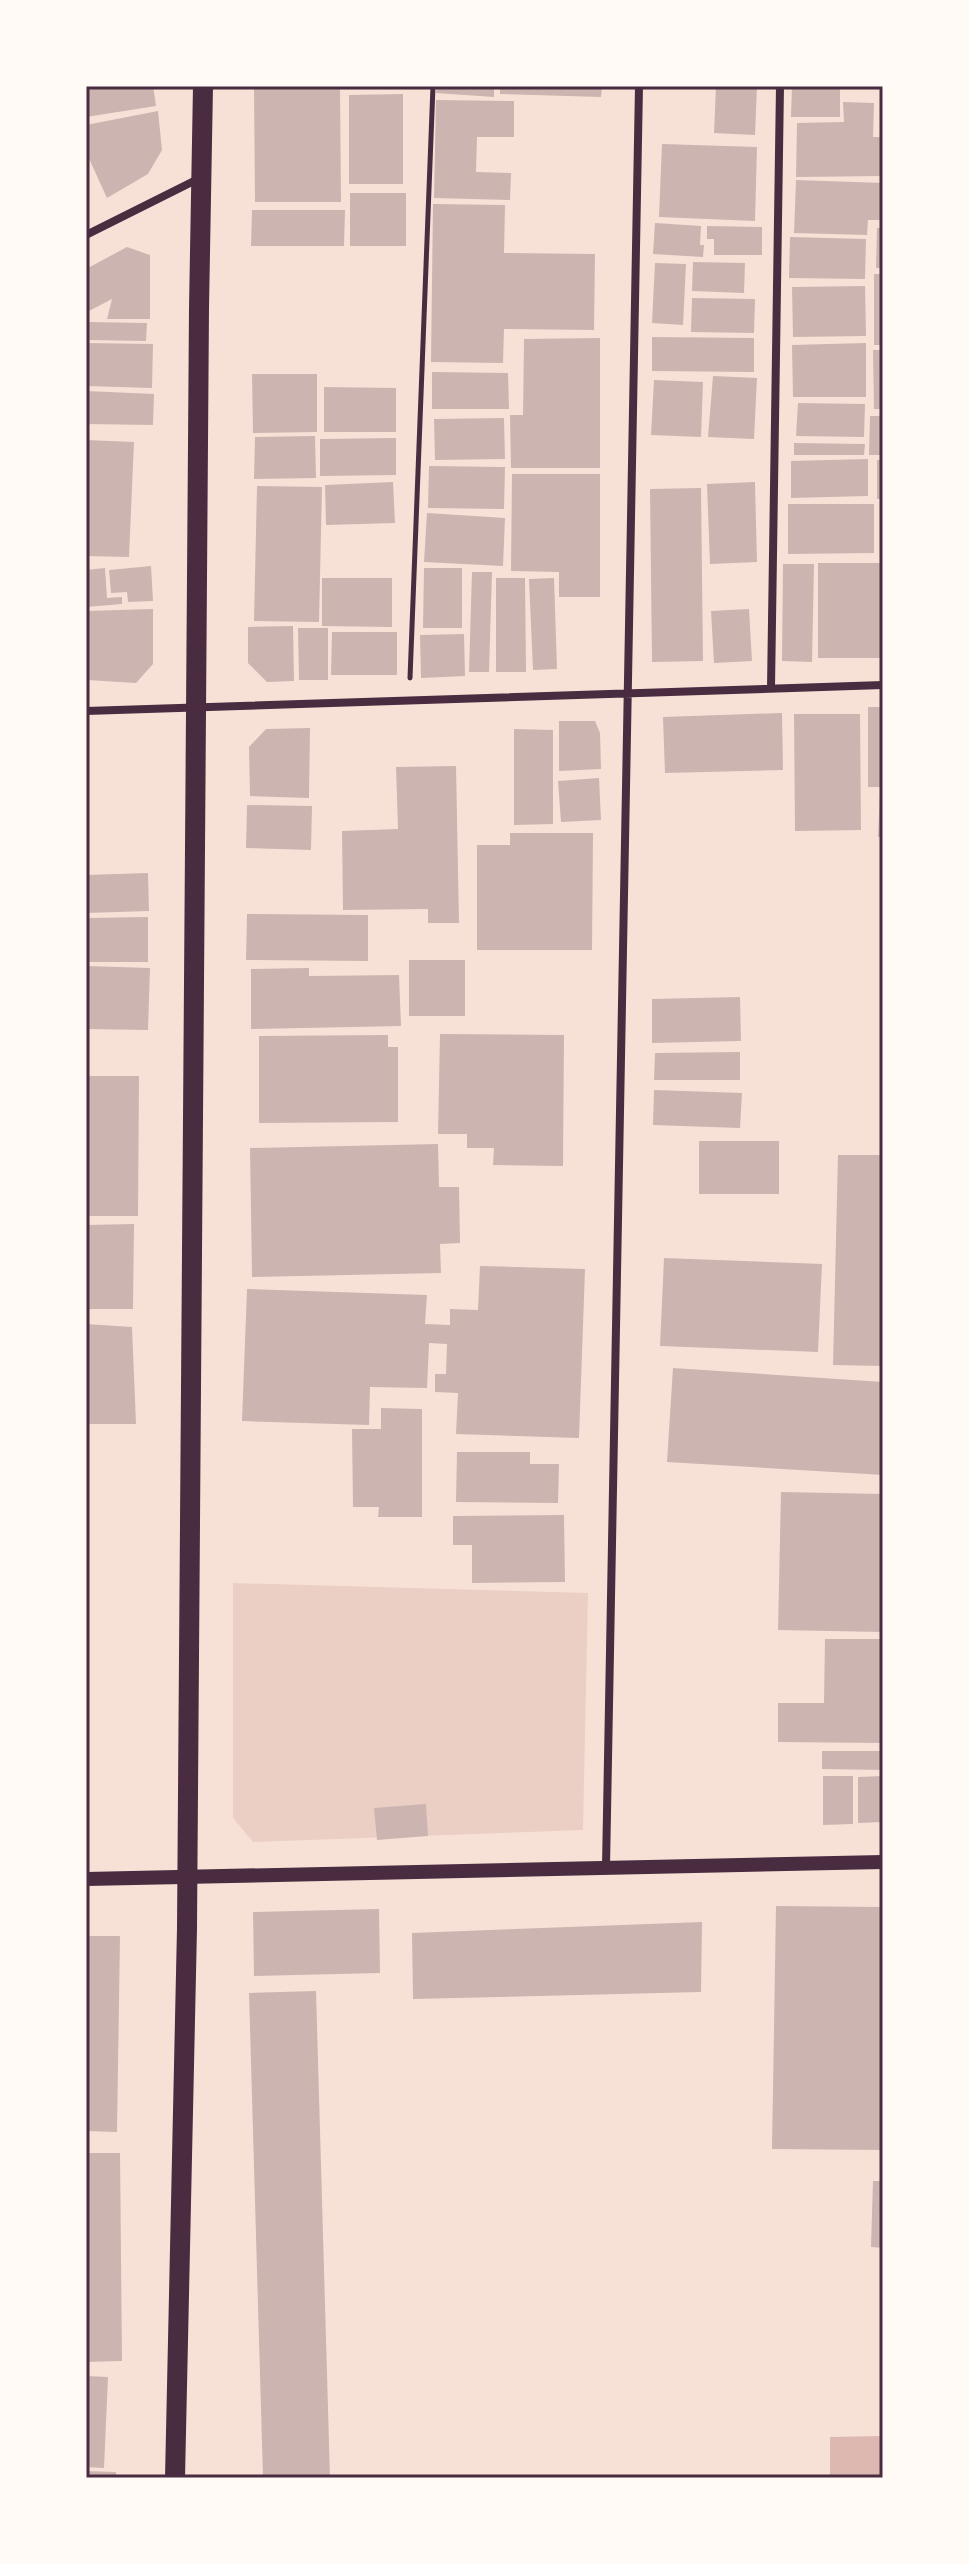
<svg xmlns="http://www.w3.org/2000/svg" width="969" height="2564" font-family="Jost,sans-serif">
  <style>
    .green { fill: #ebcfc5 }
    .water { fill: #dcb8b0 }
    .building { fill: #ccb4b1 }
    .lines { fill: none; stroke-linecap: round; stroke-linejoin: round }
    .path { stroke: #4a2c40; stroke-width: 5 }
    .minor { stroke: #4a2c40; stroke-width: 8 }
    .tertiary { stroke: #4a2c40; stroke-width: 14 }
    .primary { stroke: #4a2c40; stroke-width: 20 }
    .neatline { fill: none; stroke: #4a2c40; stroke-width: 3 }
  </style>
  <rect width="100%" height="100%" fill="#f7e1d7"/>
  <!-- green -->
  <path class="green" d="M233 1583 588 1593 583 1830 253 1842 233 1818Z"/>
  <!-- water -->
  <path class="water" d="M883 2436V2478H830V2437Z"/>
  <!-- building -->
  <path class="building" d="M86 86H153L156 106 86 117Z
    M254 86H340L341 202H255Z
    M437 86H494V97L436 93Z
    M500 86H602L601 97 500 94Z
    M716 86H757L755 135 714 133Z
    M792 86H840V117H791Z
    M403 94V184H349V95Z
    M436 100 514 101V137H477L476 172 511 173 510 200 434 198Z
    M843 102 874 103 873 137H883V176L796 177 797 123 844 122Z
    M158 111 162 150 148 174 107 198 86 152V125Z
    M662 144 757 147 755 221 659 217Z
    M796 180 883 183V220H868L867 235 794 233Z
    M350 193H406V246H350Z
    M433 204 505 205 504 253 595 254 594 330 504 329 503 363 431 362Z
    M252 210H345L344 246H251Z
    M655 223 701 226 700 245H704L703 257 653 254Z
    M707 226 762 227V255H714V239H707Z
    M877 228H883V268H876Z
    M790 237 866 239 865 279 789 278Z
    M127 247 150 255V319H107L112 299 89 311 86 305V269Z
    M693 262 745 263 744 293 692 291Z
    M655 263 686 264 683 325 652 323Z
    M874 274H883V345H874Z
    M865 286 866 336 793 337 792 287Z
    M692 298 755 299 754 333 691 332Z
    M86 322 147 323 146 341 86 340Z
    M652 337 754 338V372L652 371Z
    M600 338V468H511L510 415H523L524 339Z
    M86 343 153 344 152 388 86 386Z
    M866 343V397H793L792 345Z
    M873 350H883V409H874Z
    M432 372 508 373 509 409H432Z
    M252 374H317V432L253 433Z
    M713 376 757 378 754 439 708 437Z
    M654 380 703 382 701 437 651 435Z
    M324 387 396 388V432H324Z
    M86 391 154 394 153 425 86 424Z
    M798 403 865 404 864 437 796 436Z
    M870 416H883V455H869Z
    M504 418 505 459 435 460 434 419Z
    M315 436 316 478 254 479 255 437Z
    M396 438V475L320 476V439Z
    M86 440 134 442 129 557 86 556Z
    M794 443 865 444 864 455H794Z
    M868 459V496L791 498V461Z
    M877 460H883V499H877Z
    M429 466 505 467 504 509 428 508Z
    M512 474H600V597H559V572L511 571Z
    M393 482 395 523 326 525 325 485Z
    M755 482 757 562 710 564 707 484Z
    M257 486 322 487 319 622 254 621Z
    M701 488 703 661 652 662 650 489Z
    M788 504H874V553L788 554Z
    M427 513 505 518 503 566 424 562Z
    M818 563H883V658H818Z
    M783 564H814L812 662 782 661Z
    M151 566 153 601 128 602 127 592 111 593 109 570Z
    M105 568 107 598 122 597V604L86 607V570Z
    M424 568H462V628H423Z
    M472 572H492L489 672H469Z
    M322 578H392V627L322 626Z
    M496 578H525L526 672H496Z
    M554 578 557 669 533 670 529 579Z
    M153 609V664L136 683 87 680 86 611Z
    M749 609 752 661 714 663 711 611Z
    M293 626 294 681 267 682 248 663V627Z
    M298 628H328V680H299Z
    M332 632H397V675H331Z
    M464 634 465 676 421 678 420 635Z
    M868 707H883V787H868Z
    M782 713 783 770 665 773 663 717Z
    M794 714H860L861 830 795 831Z
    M559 721H595L600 733 601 769 559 771Z
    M310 728 309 798 250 796 249 747 266 729Z
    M514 729 553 730V824L514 825Z
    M456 766 459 923H428V909L343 910 342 831 398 829 396 767Z
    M599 778 601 820 561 822 558 781Z
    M880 793H883V837H878Z
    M247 805 312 806 311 850 246 848Z
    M510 833H593L592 950H477V845H510Z
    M148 873 149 911 86 913V875Z
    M247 914 368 915V961L246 960Z
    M148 917V962H89L88 918Z
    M409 960H465V1016H409Z
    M86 966 150 968 148 1030 86 1029Z
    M309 968V976L399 975 401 1026 251 1029V969Z
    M740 997 741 1041 652 1043V999Z
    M440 1034 564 1035 563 1166 493 1165 494 1148H467V1134H438Z
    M388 1035V1047H398V1122L259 1123V1036Z
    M740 1052V1080H654L655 1053Z
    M86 1076H139L138 1216H86Z
    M654 1090 742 1093 740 1128 653 1125Z
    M699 1141H779V1194H699Z
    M438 1144 439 1187H459L460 1243 440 1244 441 1273 252 1277 250 1148Z
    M838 1155H883V1366L833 1365Z
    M134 1224 133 1309H86V1225Z
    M664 1258 822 1264 818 1352 660 1346Z
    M480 1266 585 1269 579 1438 456 1434 458 1393 435 1392V1374H446L447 1344 429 1343 427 1388 370 1387 369 1425 242 1421 247 1289 427 1295 425 1324 450 1325V1309L478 1310Z
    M86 1324 132 1327 136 1424H86Z
    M673 1368 883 1382V1475L667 1462Z
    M381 1408 422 1409V1517H378L379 1507H353L352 1429H381Z
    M457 1452H530V1464H559L558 1503 456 1502Z
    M781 1492 883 1494V1632L778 1630Z
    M564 1515 565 1582 472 1583V1545H453V1516Z
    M825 1639H883V1743L778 1742V1703H824Z
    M822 1751H883V1770L822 1769Z
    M823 1776H853V1824L823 1825Z
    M883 1776V1822L858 1823V1777Z
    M426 1804 428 1836 377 1840 374 1808Z
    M776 1906 883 1907V2150L772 2149Z
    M379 1909 380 1973 254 1976 253 1912Z
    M702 1922 701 1992 413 1999 412 1933Z
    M86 1936H120L117 2132 86 2131Z
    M316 1991 330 2478H263L249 1993Z
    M86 2153H120L122 2361 86 2362Z
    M873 2181H883V2248L871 2247Z
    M86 2376 108 2377 104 2468 86 2467Z
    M86 2471 116 2472V2478H86Z"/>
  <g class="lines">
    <!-- path -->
    <path class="path" d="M410 678 433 86"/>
    <!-- minor -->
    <path class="minor" d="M86 235 200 178
      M771 688 780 86
      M86 711 883 685
      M606 1867 639 86"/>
    <!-- tertiary -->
    <path class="tertiary" d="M86 1879 883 1862"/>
    <!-- primary -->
    <path class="primary" d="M175 2478 187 1928 199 308 203 86"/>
  </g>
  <!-- border -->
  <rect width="969" height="2564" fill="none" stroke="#fffaf5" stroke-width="176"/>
  <rect x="88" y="88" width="793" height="2388" class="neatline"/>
</svg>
